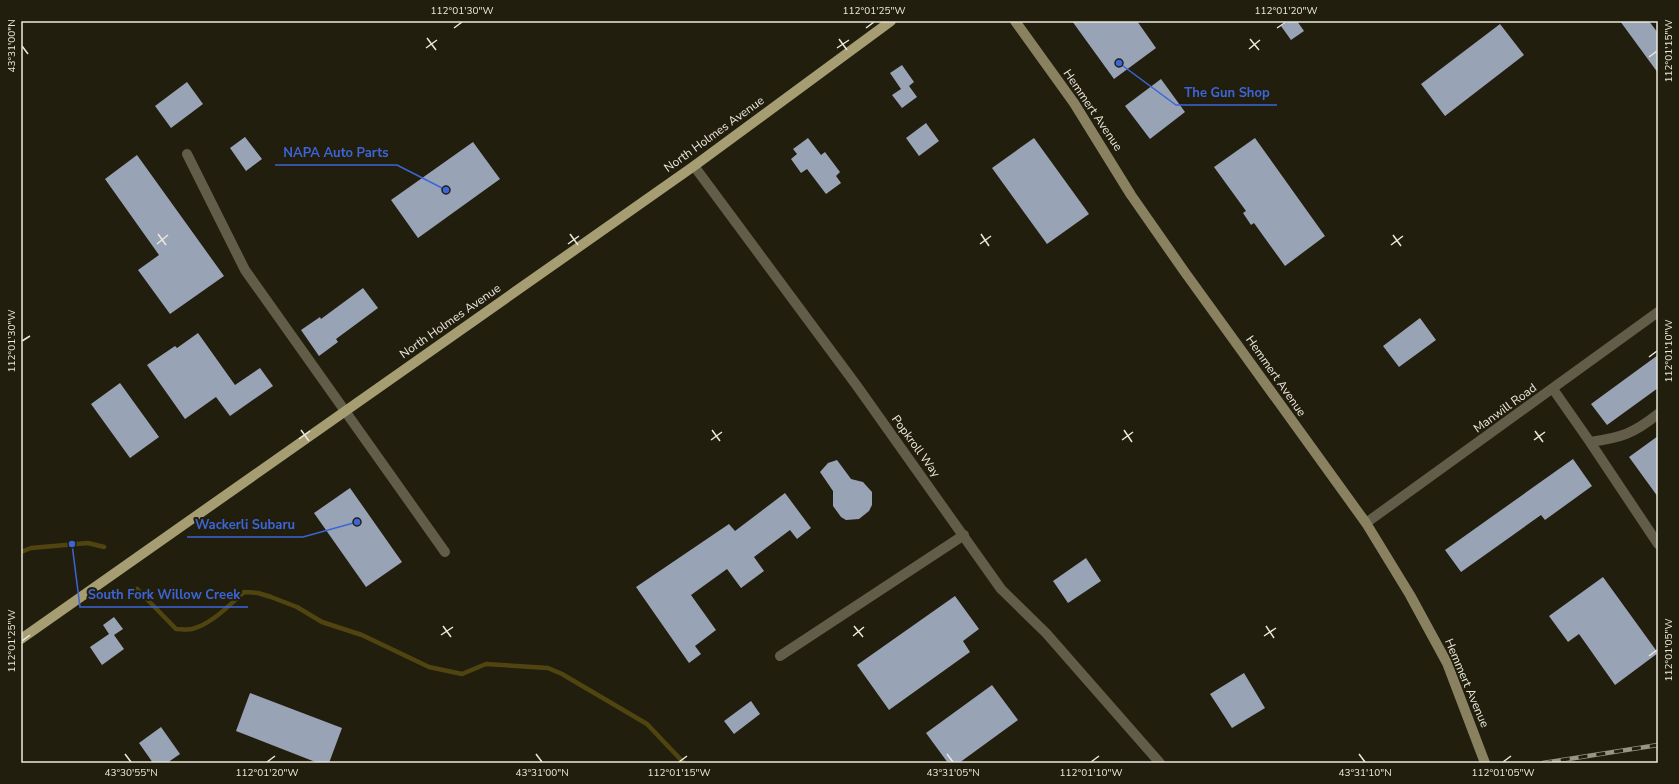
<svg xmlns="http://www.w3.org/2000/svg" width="1679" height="784" font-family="'Nunito Sans',sans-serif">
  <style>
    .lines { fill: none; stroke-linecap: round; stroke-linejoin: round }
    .stream { stroke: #504510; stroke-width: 4.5 }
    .building { fill: #99a3b6 }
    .street { stroke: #625d49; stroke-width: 10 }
    .secondary { stroke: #898160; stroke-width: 10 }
    .primary { stroke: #a79d72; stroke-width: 10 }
    .rail-casing { stroke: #979587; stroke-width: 4.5 }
    .rail { stroke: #221e0d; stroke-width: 3; stroke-dasharray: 9; stroke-linecap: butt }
    .ticks { fill: none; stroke: #ebe9de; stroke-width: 1.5 }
    .labels { text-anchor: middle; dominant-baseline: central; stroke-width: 4; stroke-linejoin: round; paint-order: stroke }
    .street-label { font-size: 12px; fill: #ebe9de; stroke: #221e0d }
    .leader { fill: none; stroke: #3c65d9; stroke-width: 1.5 }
    .callout-dot { fill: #3c65d9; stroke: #221e0d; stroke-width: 1.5 }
    .callout-label { font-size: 13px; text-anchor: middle; font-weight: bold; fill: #3c65d9; stroke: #221e0d; stroke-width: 4; stroke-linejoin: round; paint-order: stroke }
    .neatline { fill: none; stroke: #ebe9de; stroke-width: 1.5 }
    .ticks-label { font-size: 10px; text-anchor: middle; fill: #ebe9de }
  </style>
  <rect width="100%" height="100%" fill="#221e0d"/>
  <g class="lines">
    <!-- stream -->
    <path class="stream" d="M21 552 31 548 88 543 104 547
      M137 589 176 629C181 629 187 630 192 629 212 624 229 605 244 592L258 593 271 597 297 607 322 622 362 635 429 667 462 674 486 664 548 668 562 674 647 724 684 763"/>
  </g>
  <!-- building -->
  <path class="building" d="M1072 21H1137L1156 48 1114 79Z
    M1289 21H1297L1304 31 1291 40 1281 26Z
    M1620 21H1649L1658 33V73Z
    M1500 24 1524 55 1445 116 1421 84Z
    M902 65 914 82 909 86 917 97 902 108 892 95 901 89 890 73Z
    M1161 79 1185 112 1150 139 1125 106Z
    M187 82 203 104 171 128 155 106Z
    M926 123 939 141 919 156 906 138Z
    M245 137 262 159 246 171 230 148Z
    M808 138 821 155 825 152 840 172 836 176 841 183 826 194 807 169 801 173 791 159 797 154 793 149Z
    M1034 138 1089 214 1047 244 992 168Z
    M1255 138 1325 236 1285 266 1254 223 1251 225 1243 213 1246 211 1214 167Z
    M473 142 500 179 418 238 391 200Z
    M137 155 224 276 170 314 138 270 159 255 105 179Z
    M363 288 378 308 336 339 338 342 319 356 301 330 320 317 321 319Z
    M1420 318 1436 340 1399 367 1383 346Z
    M198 333 235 385 260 368 273 386 230 416 216 397 185 419 147 365 175 346 177 348Z
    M1658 355V388L1607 425 1591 404Z
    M120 383 159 437 130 458 91 404Z
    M1658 436V497L1629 457Z
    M1573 459 1592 486 1545 520 1541 515 1461 572 1445 550Z
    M837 460 851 479 863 482 872 492V505L869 511 859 519 846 520 841 517 833 506V491L820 472 828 463Z
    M350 488 402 562 366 587 314 513Z
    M785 493 811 528 797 539 790 530 754 557 764 571 741 588 727 569 691 595 716 630 695 646 701 654 689 663 636 587 729 524 735 531Z
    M1086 558 1101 581 1068 603 1053 581Z
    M1603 577 1658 653 1615 685 1579 634 1568 642 1549 616Z
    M955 596 979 629 963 641 970 652 889 710 857 665Z
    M114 617 123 629 114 635 124 649 102 665 90 647 109 634 103 625Z
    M1244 673 1265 708 1232 728 1210 694Z
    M992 685 1018 720 959 763H948L926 733Z
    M250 693 342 728 329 763H318L236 731Z
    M751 701 760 714 734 734 724 721Z
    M161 727 180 754 167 763H153L139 743Z"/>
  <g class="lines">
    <!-- street -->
    <path class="street" d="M187 154 245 270 445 552
      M694 166 857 386 1001 589 1046 633 1160 763
      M1553 389 1590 442C1620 438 1633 434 1658 414
      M1590 442 1658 544
      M1366 523 1658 312
      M780 656 964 535"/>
    <!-- secondary -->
    <path class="secondary" d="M1015 21 1074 103 1131 195 1184 271 1366 523 1410 595 1447 663 1485 763"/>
    <!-- primary -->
    <path class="primary" d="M21 639 694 166 891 21"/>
    <!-- rail casing -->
    <g class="rail-casing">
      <path id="rail" d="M1543 763 1658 745"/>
    </g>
    <!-- rail -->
    <use href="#rail" class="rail"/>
  </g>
  <!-- ticks -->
  <path class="ticks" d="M454 28 462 22M866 28 874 22M1277 28 1286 22M427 38 436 50M839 39 847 50M1250 39 1259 50M22 46 28 54M426 48 437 40M837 48 849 40M1249 49 1260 40M1649 57 1657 51M158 234 166 245M570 234 578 245M981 234 989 246M1393 235 1401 246M157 244 168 235M568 244 579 236M980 244 991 236M1391 245 1403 236M22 341 30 336M1649 357 1657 351M301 430 309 441M712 430 720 441M1124 430 1132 442M1535 431 1543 442M299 439 310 431M711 440 722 432M1122 440 1133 432M1534 440 1545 432M443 626 451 637M854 626 863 637M1266 626 1274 638M441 635 453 627M853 636 864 627M1264 636 1276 628M22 641 30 635M1649 656 1657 650M125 754 131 762M536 754 542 762M947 754 953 762M1359 754 1365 762M267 762 275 756M679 762 687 756M1091 762 1099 756M1503 762 1511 756"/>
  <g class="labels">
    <!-- street labels -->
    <g class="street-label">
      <text transform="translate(1093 110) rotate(56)">Hemmert Avenue</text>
      <text transform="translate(714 134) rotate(-36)">North Holmes Avenue</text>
      <text transform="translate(450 321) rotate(-35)">North Holmes Avenue</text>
      <text transform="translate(1276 376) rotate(55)">Hemmert Avenue</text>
      <text transform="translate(1505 408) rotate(-36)">Manwill Road</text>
      <text transform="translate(916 446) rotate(54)">Popkroll Way</text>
      <text transform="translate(1467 683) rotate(67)">Hemmert Avenue</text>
    </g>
  </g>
  <!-- callouts -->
  <path class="leader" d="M1119 63L1176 105H1277M446 190L397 165H275M357 522L303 537H187M72 544L80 607H248"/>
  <g class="callout-dot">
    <circle cx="1119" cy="63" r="4"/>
    <circle cx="446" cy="190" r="4"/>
    <circle cx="357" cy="522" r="4"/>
    <circle cx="72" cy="544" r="4"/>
  </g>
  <g class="callout-label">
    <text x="1227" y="97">The Gun Shop</text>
    <text x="336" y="157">NAPA Auto Parts</text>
    <text x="245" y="529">Wackerli Subaru</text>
    <text x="164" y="599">South Fork Willow Creek</text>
  </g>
  <!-- border -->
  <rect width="1679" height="784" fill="none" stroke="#221e0d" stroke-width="44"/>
  <rect x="22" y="22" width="1635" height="740" class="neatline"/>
  <g class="ticks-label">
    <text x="462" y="14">112°01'30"W</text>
    <text x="874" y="14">112°01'25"W</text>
    <text x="1286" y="14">112°01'20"W</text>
    <text transform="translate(11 46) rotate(-90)" y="4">43°31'00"N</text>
    <text transform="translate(1668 51) rotate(-90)" y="4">112°01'15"W</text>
    <text transform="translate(11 341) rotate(-90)" y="4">112°01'30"W</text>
    <text transform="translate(1668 351) rotate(-90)" y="4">112°01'10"W</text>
    <text transform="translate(11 641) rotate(-90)" y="4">112°01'25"W</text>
    <text transform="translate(1668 650) rotate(-90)" y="4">112°01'05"W</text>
    <text x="131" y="776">43°30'55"N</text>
    <text x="267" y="776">112°01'20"W</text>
    <text x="542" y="776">43°31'00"N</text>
    <text x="679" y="776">112°01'15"W</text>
    <text x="953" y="776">43°31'05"N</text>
    <text x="1091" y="776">112°01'10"W</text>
    <text x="1365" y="776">43°31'10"N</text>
    <text x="1503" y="776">112°01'05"W</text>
  </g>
</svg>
